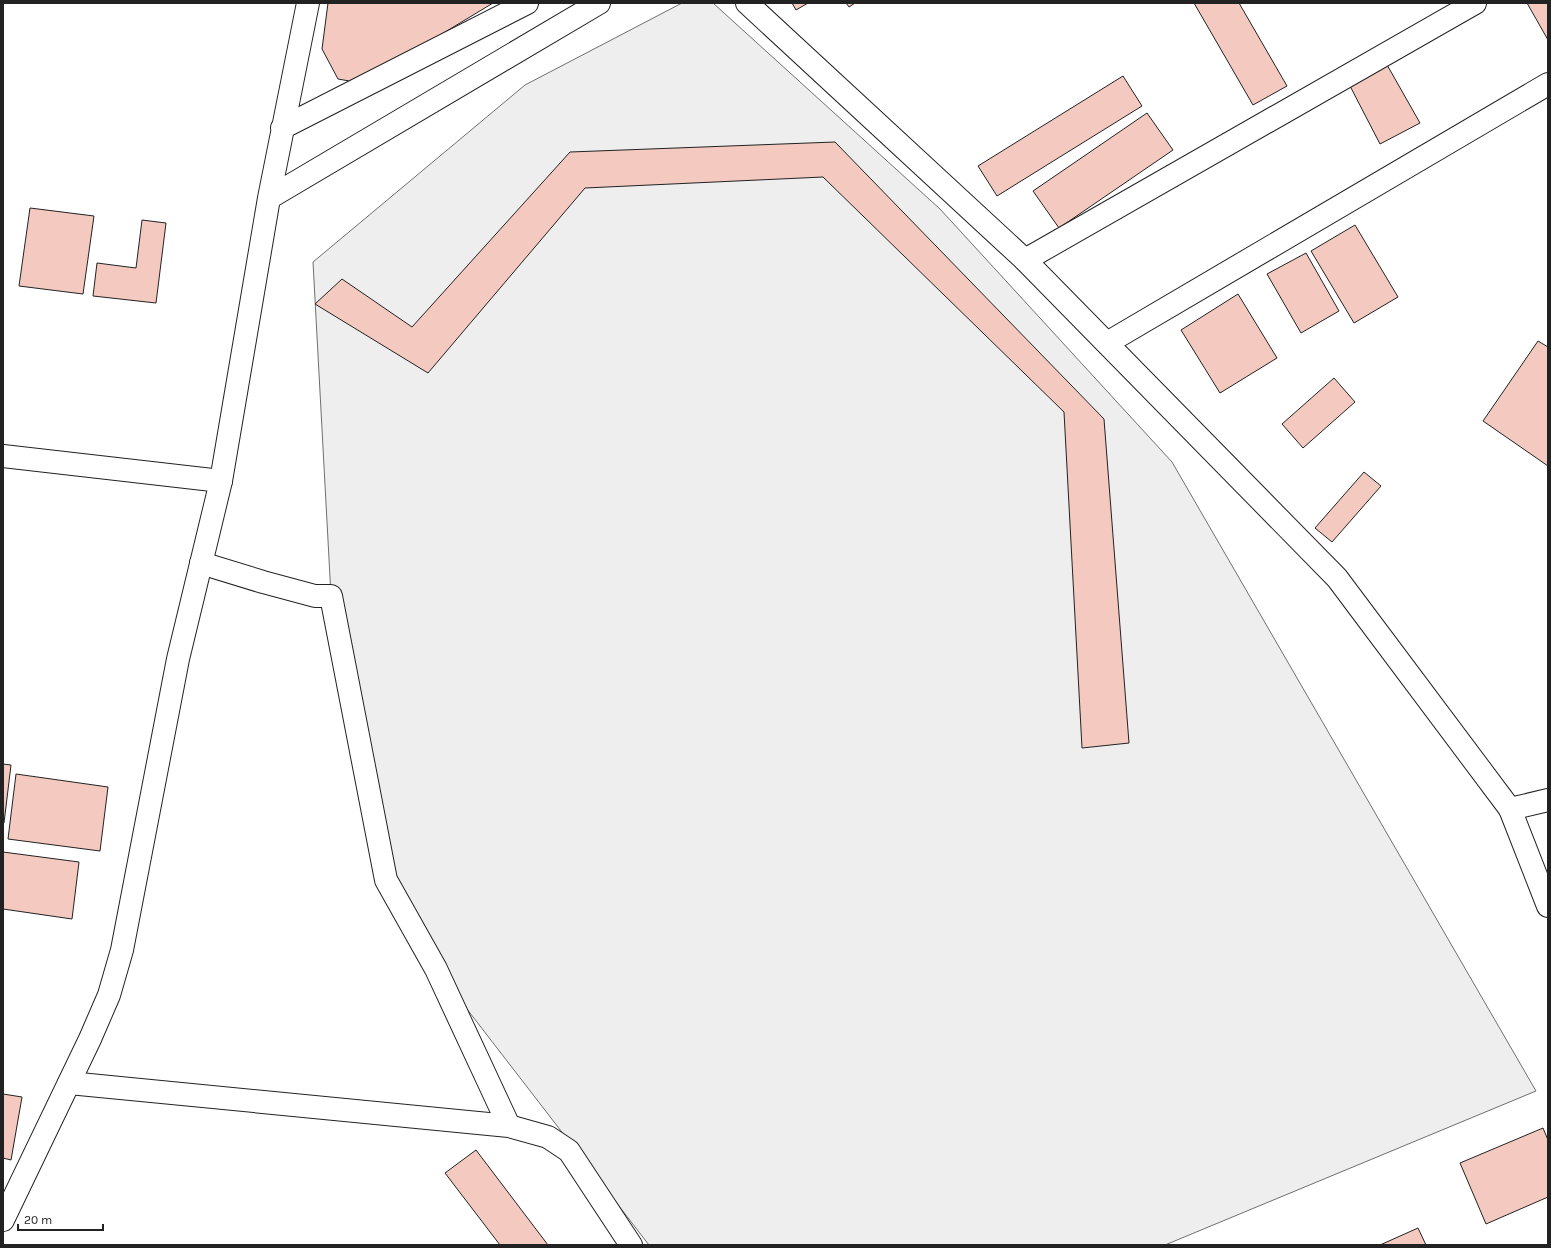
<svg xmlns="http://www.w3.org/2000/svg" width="1551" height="1248" font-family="Karla,sans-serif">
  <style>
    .green { fill: #eee; stroke: #6f6f6f }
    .building { fill: #f3c9c0; stroke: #222 }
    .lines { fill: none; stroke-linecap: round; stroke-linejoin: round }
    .street-casing { stroke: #222; stroke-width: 24 }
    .secondary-casing { stroke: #222; stroke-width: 24 }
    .street { stroke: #fff; stroke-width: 22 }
    .secondary { stroke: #fff; stroke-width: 22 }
  </style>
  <rect width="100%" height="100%" fill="#fff"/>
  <!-- green -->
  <path class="green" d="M682 3H713L940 209 1172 462 1536 1091 1165 1245H649L416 943 386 880 331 596 313 262 525 85Z"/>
  <!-- building -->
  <path class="building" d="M328 3H493L389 66 355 82 338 79 322 49Z
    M792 3H808L796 10Z
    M846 3H855L849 7Z
    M1194 3H1239L1287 86 1253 105Z
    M1527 3H1548V40Z
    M1386 63 1420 123 1380 144 1350 86Z
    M1123 76 1142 106 997 196 978 166Z
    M1147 113 1173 150 1059 228 1033 191Z
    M835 142 1104 419 1129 743 1082 748 1064 412 823 177 585 188 428 373 315 304 342 279 412 327 570 152Z
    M30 208 94 216 83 294 19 286Z
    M142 220 166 223 156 303 93 296 97 263 136 268Z
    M1355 225 1398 297 1354 323 1311 251Z
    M1306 253 1339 311 1301 333 1267 274Z
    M1238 294 1277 358 1220 393 1181 330Z
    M1538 341 1548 347V466L1483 421Z
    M1334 378 1355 402 1303 448 1282 424Z
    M1364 472 1381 486 1332 542 1315 528Z
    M3 764 11 765 4 823H3Z
    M16 774 108 787 100 851 8 839Z
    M3 852 79 862 72 919 3 909Z
    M3 1094 22 1097 11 1160 3 1158Z
    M1543 1128 1548 1140V1197L1486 1224 1460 1163Z
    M476 1150 548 1245H500L445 1173Z
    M1418 1228 1426 1245H1380Z"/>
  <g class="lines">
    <!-- street casing -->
    <g class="street-casing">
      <path id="street" d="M1025 260 1475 3
        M1107 343 1548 84
        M3 456 221 481
        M201 563 263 582 315 596H331L386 880 436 969 509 1126
        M1510 809 1548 800
        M69 1083 509 1126 548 1137 569 1151 631 1245"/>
    </g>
    <!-- secondary casing -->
    <g class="secondary-casing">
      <path id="secondary" d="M747 3 1025 260 1337 578 1510 809 1548 906
        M282 128 527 3
        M269 198 599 3
        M3 1220 90 1039 109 995 122 950 178 659 221 481 269 198 308 3"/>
    </g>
    <!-- street -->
    <use href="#street" class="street"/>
    <!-- secondary -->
    <use href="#secondary" class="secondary"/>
  </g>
  <!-- border -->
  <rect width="1551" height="1248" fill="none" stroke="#222222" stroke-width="8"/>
  <!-- scale -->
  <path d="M18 1224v6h85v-6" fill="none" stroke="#222222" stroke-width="2"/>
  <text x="24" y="1224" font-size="12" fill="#222222" stroke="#ffffff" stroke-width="3" paint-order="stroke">20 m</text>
</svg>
